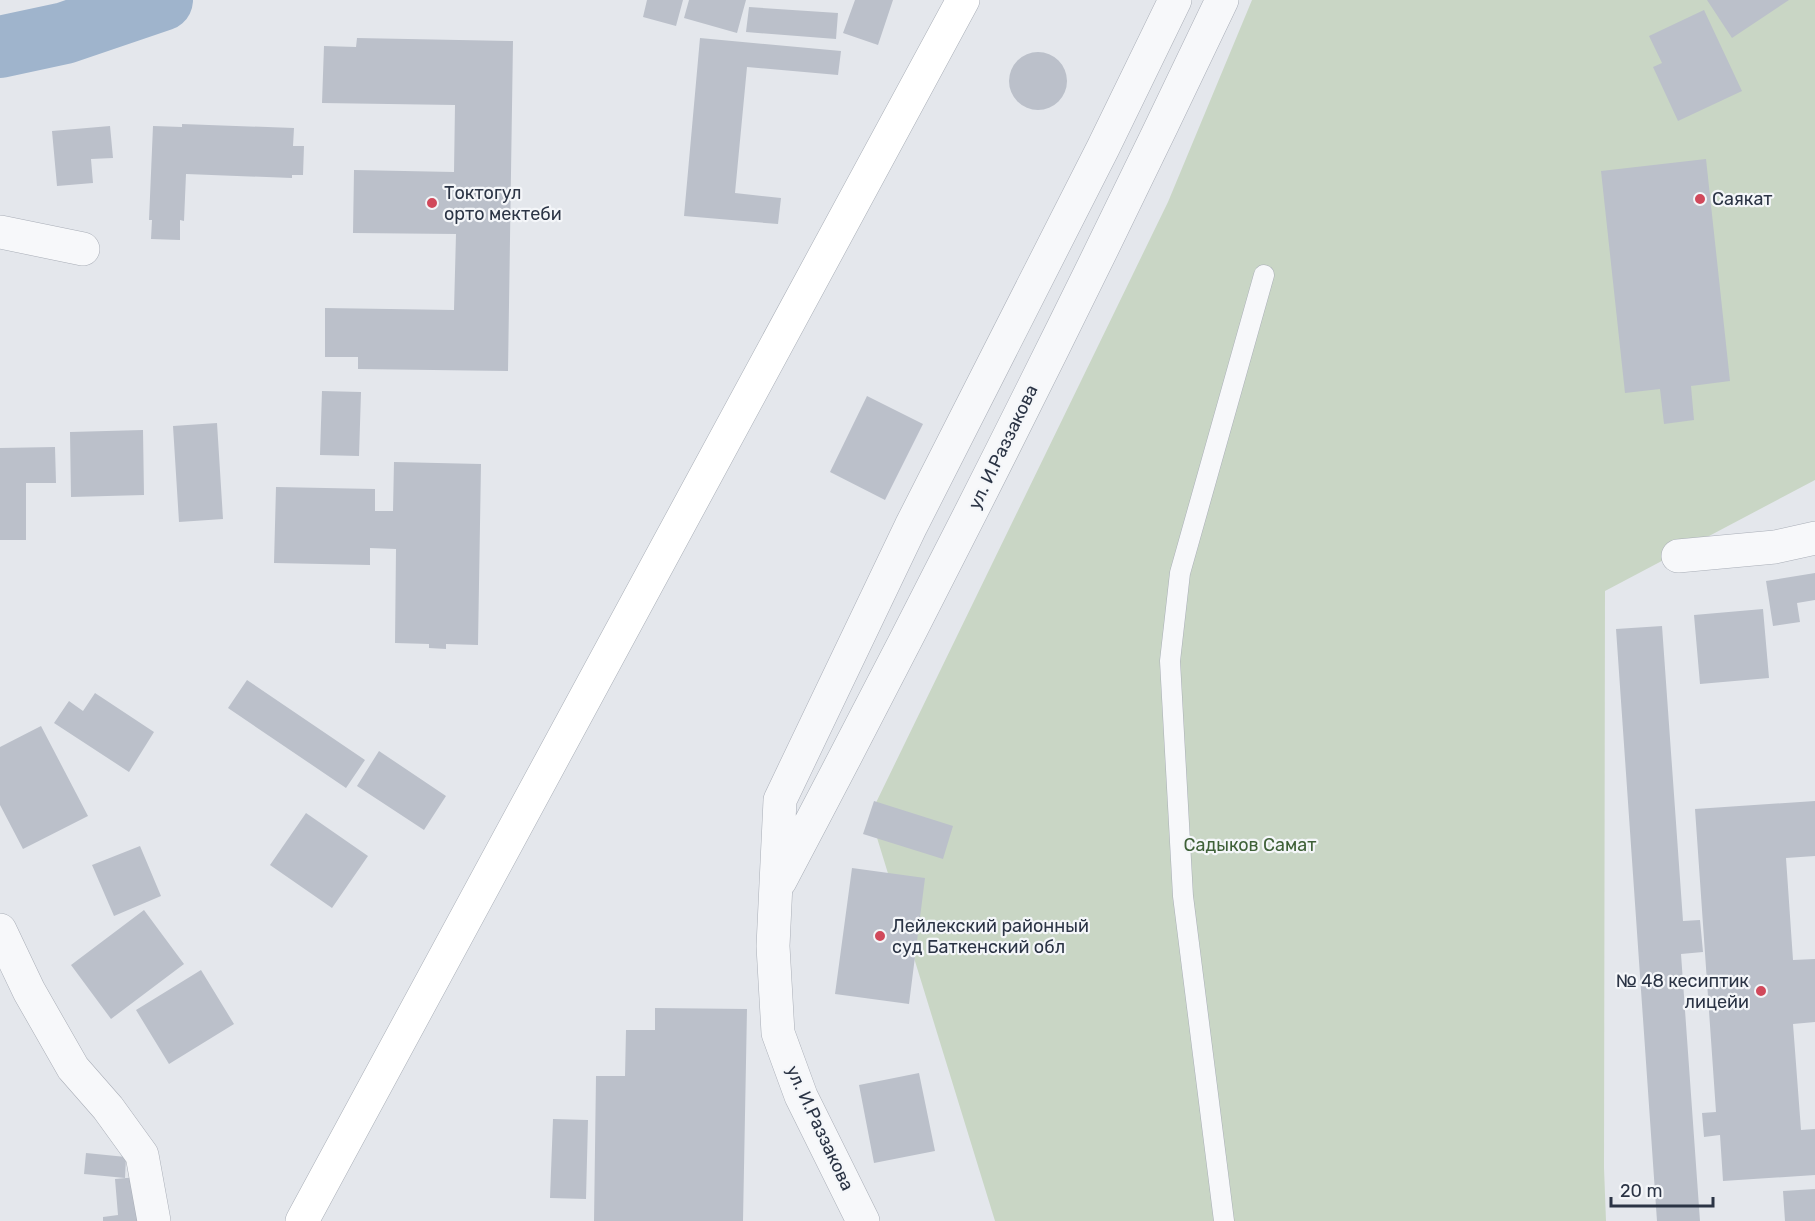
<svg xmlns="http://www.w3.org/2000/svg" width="1815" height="1221" font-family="Rubik,sans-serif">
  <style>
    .green { fill: #c9d6c5 }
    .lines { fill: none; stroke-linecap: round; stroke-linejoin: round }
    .river { stroke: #9fb4cc; stroke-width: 62 }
    .building { fill: #bbc0ca }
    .lane-casing { stroke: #a9aeb7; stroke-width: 21 }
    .street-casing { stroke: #a9aeb7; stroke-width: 34 }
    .secondary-casing { stroke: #a9aeb7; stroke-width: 34 }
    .lane { stroke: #f7f8fa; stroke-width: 20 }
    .street { stroke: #f7f8fa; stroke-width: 33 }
    .secondary { stroke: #fff; stroke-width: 33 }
    .poi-dot { fill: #d1495b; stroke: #f4f6f9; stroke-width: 2 }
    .labels { text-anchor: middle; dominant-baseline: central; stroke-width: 4.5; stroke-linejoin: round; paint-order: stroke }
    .poi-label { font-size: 18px; fill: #2b3445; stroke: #f4f6f9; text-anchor: start }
    .street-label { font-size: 18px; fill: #2b3445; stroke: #f4f6f9 }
    .park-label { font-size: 18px; fill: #3f6138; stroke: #f4f6f9 }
  </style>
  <rect width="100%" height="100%" fill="#e4e7ec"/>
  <!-- green -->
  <path class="green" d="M1252 0H1815V480L1605 591 1604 1168 1606 1221H995L870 815 1168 202Z"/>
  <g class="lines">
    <!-- river -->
    <path class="river" d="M0 47 65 33 162 0"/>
  </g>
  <!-- building -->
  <path class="building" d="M647 0H683L676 26 643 17Z
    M689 0H746L737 33 684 18Z
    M855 0H893L878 45 843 33Z
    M1707 0H1789L1732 38Z
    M749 7 838 13 836 39 746 32Z
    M1704 10 1742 91 1678 121 1653 67 1662 63 1649 36Z
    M357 38 513 41 508 371 358 369V357H325V308L454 310 456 234 353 233 354 170 454 172 455 105 322 103 324 46 356 47Z
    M700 38 841 51 838 75 747 67 735 193 781 198 778 224 684 216Z
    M1009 81a29 29 0 1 1 58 0a29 29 0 1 1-58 0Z
    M182 124 294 128 293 146H304L303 175H292V178L186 174 184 221 180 220V240L151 239 152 220H149L153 126 182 127Z
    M110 126 113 158 91 159 93 183 57 186 52 131Z
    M1706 159 1730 381 1691 386 1694 420 1664 424 1660 389 1625 393 1601 171Z
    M322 391 361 392 359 456 320 455Z
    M867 396 923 424 885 500 830 472Z
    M217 423 223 519 179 522 173 426Z
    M143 430 144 495 71 497 70 432Z
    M55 447 56 483H26V540H0V448Z
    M394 462 481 464 478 645 446 644V649L429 648V644L395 643 396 549 370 548V565L274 563 276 487 375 489V511H393Z
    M1815 573V600L1797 603 1800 622 1773 626 1766 581Z
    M1763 609 1769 678 1700 684 1694 615Z
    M1662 626 1683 921 1700 920 1703 952 1681 954 1700 1221H1657L1616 629Z
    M247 680 365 760 346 788 228 708Z
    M95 693 154 732 129 772 54 723 69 701 83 711Z
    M41 726 88 816 23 849 0 805V747Z
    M379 751 446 796 424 830 357 786Z
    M874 801 953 826 943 859 863 834Z
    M1815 801V856L1786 858 1793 960 1815 959V1022L1793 1024 1801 1130 1815 1129V1175L1723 1181 1720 1135 1704 1137 1702 1113 1716 1112 1695 809Z
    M306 813 368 856 332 908 270 865Z
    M140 846 161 896 114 916 92 865Z
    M852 868 925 878 909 1004 835 994Z
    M144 910 184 964 111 1019 71 965Z
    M201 970 234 1024 169 1064 136 1010Z
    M655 1008 747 1009 743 1221H594L596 1076H625L626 1030H655Z
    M919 1073 935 1151 874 1163 859 1085Z
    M553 1119 588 1120 586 1199 550 1198Z
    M86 1153 126 1157 125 1178 84 1174Z
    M138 1177 142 1221H103V1217L118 1215 115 1179Z
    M1815 1189V1221H1785L1783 1191Z"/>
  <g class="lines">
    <!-- lane casing -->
    <g class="lane-casing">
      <path id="lane" d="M1224 1221 1183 896 1170 661 1180 573 1264 275"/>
    </g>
    <!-- street casing -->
    <g class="street-casing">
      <path id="street" d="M0 232 83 249
        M1678 556 1775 547 1815 538
        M780 881C934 590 1081 297 1222 0
        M0 930 29 991 73 1068 108 1108 142 1155 154 1221
        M863 1221 801 1096 778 1033 773 946 780 800 911 526 1103 148 1175 0"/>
    </g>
    <!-- secondary casing -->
    <g class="secondary-casing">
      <path id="secondary" d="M302 1221 963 0"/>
    </g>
    <!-- lane -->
    <use href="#lane" class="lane"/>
    <!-- street -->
    <use href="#street" class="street"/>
    <!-- secondary -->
    <use href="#secondary" class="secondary"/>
  </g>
  <!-- markers -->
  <g class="poi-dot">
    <circle cx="1700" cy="199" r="6"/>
    <circle cx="432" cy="203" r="6"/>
    <circle cx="880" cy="936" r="6"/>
    <circle cx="1761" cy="991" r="6"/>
  </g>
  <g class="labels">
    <!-- poi labels -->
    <g class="poi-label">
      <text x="444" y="193">Токтогул<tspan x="444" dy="21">орто мектеби</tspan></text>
      <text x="1712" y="199">Саякат</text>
      <text x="892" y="926">Лейлекский районный<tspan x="892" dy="21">суд Баткенский обл</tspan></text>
      <text x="1749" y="981" text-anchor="end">№ 48 кесиптик<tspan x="1749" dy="21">лицейи</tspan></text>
    </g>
    <!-- street labels -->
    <g class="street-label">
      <text transform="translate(1003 447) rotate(-64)">ул. И.Раззакова</text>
      <text transform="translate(820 1128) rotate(65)">ул. И.Раззакова</text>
    </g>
    <!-- park labels -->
    <g class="park-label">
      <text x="1250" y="845">Садыков Самат</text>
    </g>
  </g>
  <!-- scale -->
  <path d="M1611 1197v9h102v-9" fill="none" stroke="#2b3445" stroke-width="3"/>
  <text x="1620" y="1197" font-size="18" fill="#2b3445" stroke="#f4f6f9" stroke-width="4.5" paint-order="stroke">20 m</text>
</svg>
